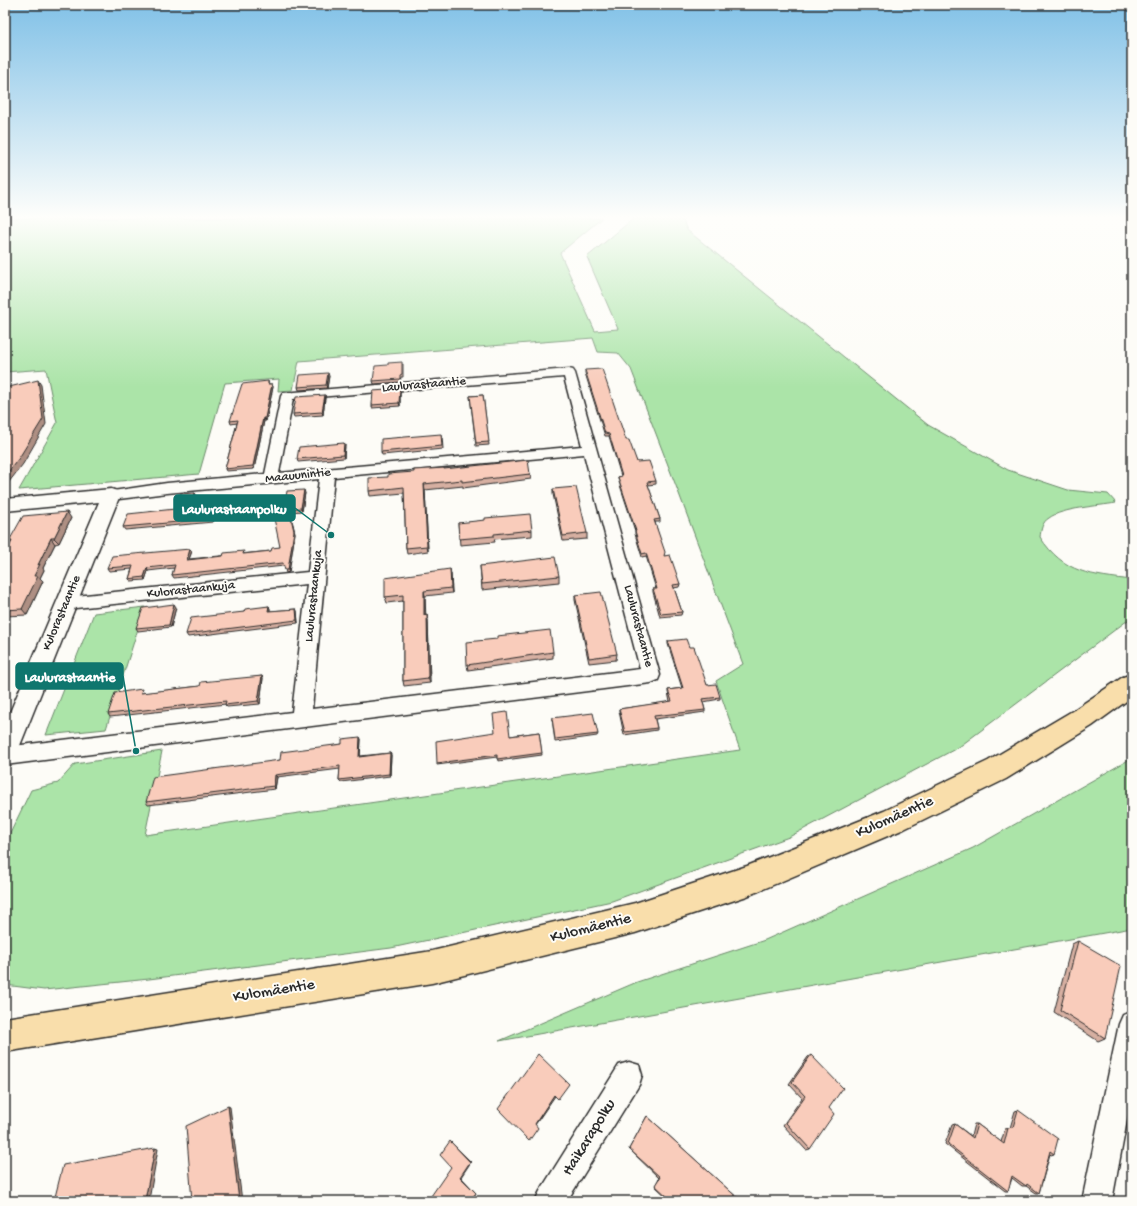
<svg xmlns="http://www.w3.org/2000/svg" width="1137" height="1206" font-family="'Gochi Hand',sans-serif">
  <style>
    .green { fill: #abe4a8; stroke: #6b886a }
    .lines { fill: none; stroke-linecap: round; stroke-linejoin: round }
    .minor-casing { stroke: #2b2b2b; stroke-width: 3 }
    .tertiary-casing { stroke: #2b2b2b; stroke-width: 3 }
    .primary-casing { stroke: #2b2b2b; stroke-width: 3 }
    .minor { fill: #fdfcf7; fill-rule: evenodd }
    .tertiary { fill: #fdfcf7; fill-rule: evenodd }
    .primary { fill: #f9deab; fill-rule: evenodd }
    .wall { fill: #d6afa1; stroke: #2b2b2b }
    .shaded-wall { fill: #ae8f83; stroke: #2b2b2b }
    .building { fill: #f9ccbb; stroke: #2b2b2b }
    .labels { text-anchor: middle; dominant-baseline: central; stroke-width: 4; stroke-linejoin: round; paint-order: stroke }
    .street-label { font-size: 13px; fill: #2b2b2b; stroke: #fdfcf7 }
    .near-street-label { font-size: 16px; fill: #2b2b2b; stroke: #fdfcf7 }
    .leader { fill: none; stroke: #0f766e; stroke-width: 1.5 }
    .callout-dot { fill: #0f766e; stroke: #fdfcf7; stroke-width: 1.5 }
    .callout { fill: #0f766e; stroke: #0f766e; stroke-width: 1.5 }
    .callout-label { font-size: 14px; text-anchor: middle; font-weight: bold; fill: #fff }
  </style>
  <rect width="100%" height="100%" fill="#fdfcf7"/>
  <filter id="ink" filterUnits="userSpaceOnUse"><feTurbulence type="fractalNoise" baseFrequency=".025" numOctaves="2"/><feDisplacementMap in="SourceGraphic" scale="8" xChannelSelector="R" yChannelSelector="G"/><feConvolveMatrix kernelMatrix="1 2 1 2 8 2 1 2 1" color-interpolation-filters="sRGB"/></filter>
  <g filter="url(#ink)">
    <!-- green -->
    <path class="green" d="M5 218H602L560 253 595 331 618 329 587 257 634 218H682L687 230 928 425 1008 470 1068 490 1108 494 1116 503C1099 506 1062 508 1049 518 1042 522 1041 530 1040 537 1064 574 1092 575 1132 580V617L959 747 789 837 612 901 391 948 149 979 44 990 5 985V844L31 790 58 783 75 764 162 751 145 835 740 750 716 681 743 664 678 491 631 369 618 353 598 352 593 338 299 361 293 390 278 391 279 379 225 383 199 474 19 490 57 423 46 369 5 372Z
      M145 607 106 729 46 735 94 613Z
      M1132 758V928L499 1041 637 982 765 940 973 848Z"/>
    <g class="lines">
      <!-- minor casing -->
      <g class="minor-casing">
        <path id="minor" d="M569 369 573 370 575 373 660 675 658 680 651 683 5 765V747L292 712 307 584 66 609 60 608 58 603 60 598 66 597 308 572 319 479 167 493 111 500 106 498 104 495 106 492 167 483 265 474 281 396 283 393ZM564 377 582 446 279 473 293 399ZM584 454 640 669 312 709 334 477Z
          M1132 1011V1093L1112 1201H1082L1119 1024 1123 1015Z
          M629 1062 639 1065 642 1075 639 1085 567 1201H535L540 1191 619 1065Z"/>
      </g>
      <!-- tertiary casing -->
      <g class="tertiary-casing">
        <path id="tertiary" d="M111 489 117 491 120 495 17 753 14 761 5 764V724L99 502 5 511V499Z"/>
      </g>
      <!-- primary casing -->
      <g class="primary-casing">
        <path id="primary" d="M1132 674V697L1092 726 1006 779 904 829 747 896 635 933 432 983 5 1052V1018L432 951 635 903 747 866 884 811 988 761 1074 710 1123 677Z"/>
      </g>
      <!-- minor -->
      <use href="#minor" class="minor"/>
      <!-- tertiary -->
      <use href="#tertiary" class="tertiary"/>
      <!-- primary -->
      <use href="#primary" class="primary"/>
    </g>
    <!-- wall -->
    <path class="wall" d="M403 364V377H401L400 382 374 384 373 381Z
      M585 370 626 440 637 462 656 481V484L648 485 660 519V522H655L664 556 680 584 679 587 674 588 682 612 681 615 660 617 653 592V589H656L646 556 642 557 635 534V531L618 479V477L621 476 609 436H605L585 373Z
      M329 376 327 388 299 390 298 387Z
      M268 381 269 384H272L273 387 266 421H264L254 469 226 471 225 469 237 423 231 424 230 421Z
      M400 389V406L372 408V405Z
      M325 395V398L323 415 294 417 293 414Z
      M483 395 489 445 476 446 470 396Z
      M442 436 443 449 382 455 381 452Z
      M345 445 344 458 298 462 297 459Z
      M444 469 530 474 531 479 463 488V486L425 490 428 551 407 554 406 548 404 493 370 496 369 491 388 477Z
      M553 489 587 533V539L563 541 553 494Z
      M195 493 196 495 193 507 215 505 216 508 213 522 125 530 123 527 175 509Z
      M305 493 302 511 290 512 295 533 289 572 286 573 284 566 174 578 172 575 174 568 148 571 145 580 131 581 129 579 132 569 109 571 107 568 190 549 192 551 189 559 271 551 280 547 285 503Z
      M255 503 253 515 219 518 218 516Z
      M71 518 59 543 55 544 43 568 44 570 40 578 43 581 27 615 5 616V557L7 554 6 553 11 543 9 541Z
      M458 523 532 530V536L494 539 495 542 460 545Z
      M1132 542V550L1128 548Z
      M480 566 559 576V582L482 590Z
      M451 574 452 593 425 596V615L428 620 430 683 404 686 403 681V601L387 603 385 597Z
      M575 595 617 654 616 660 589 663 575 600Z
      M269 606 270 609V611L296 609 297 611 298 623 188 637 186 634 244 612Z
      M176 607 171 627 138 631 136 628Z
      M497 639 553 652V658L468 670 467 665Z
      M668 641 689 647 707 685 720 697V699L703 702 705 710V712L655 719 657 728V730L624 735 619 711V709L670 702 668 692V690L682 688 668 644Z
      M262 676 263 678 260 704 227 707 225 705 226 704 110 717 108 714 144 692V693L200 686Z
      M552 718 598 734 597 736 555 742Z
      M539 732 542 755 498 761 497 757 437 765V763L510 736Z
      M361 739 360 756 390 753 391 755 390 776 341 782 339 780 340 769 277 777 275 789 148 805 146 802 280 760Z
      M1078 941 1105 1038 1098 1041 1054 1012 1072 944Z
      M811 1055 829 1108 810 1149 806 1150 783 1125 802 1098 789 1084 808 1057Z
      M1018 1110 1054 1154 1051 1155 1050 1154 1039 1193H1036L1026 1186H1022L1012 1178 1008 1191H1005L945 1144 952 1125 955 1124 971 1136 974 1124H977L1001 1142 1005 1129 1010 1128 1015 1111Z
      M647 1116 741 1201H671L655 1186 659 1178 629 1149Z"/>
    <!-- shaded-wall -->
    <path class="shaded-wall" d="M328 373 329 376 327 388 326 385Z
      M38 380 41 385 46 424 23 464 5 487V476Z
      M272 384 273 387 266 421 265 418Z
      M400 389V406L399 403Z
      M325 395V398L323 415 322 412Z
      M263 418 264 421 254 469 253 466Z
      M344 443 345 445 344 458 343 455Z
      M424 484 425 490 428 551 427 546Z
      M304 490 305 493 302 511 301 508Z
      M195 493 196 495 192 510 191 508Z
      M254 500 255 503 253 515 251 512Z
      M215 505 216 508 213 522 211 519Z
      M289 509 295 533 289 572 288 570Z
      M67 512 71 518 59 543 54 538Z
      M51 538 55 544 43 568 44 570 40 578 43 581 27 615 22 609 38 565Z
      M190 549 192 551 188 562 187 560Z
      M147 568 148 571 145 580 144 577Z
      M450 569 451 574 452 593 451 588Z
      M424 591 425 596 426 620 424 615Z
      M174 604 176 607 171 627 169 625Z
      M269 606 270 609 269 614 268 611Z
      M296 609 297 611 298 623 297 620Z
      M427 614 428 620 430 683 428 678Z
      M5 646 8 648 5 654Z
      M262 676 263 678 260 704 258 701Z
      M360 737 361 739 360 759 359 757Z
      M390 753 391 755 390 776 389 774Z
      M275 775 277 777 275 789 274 786Z
      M554 1095 555 1096 535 1125V1124Z
      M228 1106 230 1107 242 1201H239Z
      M451 1142 471 1162 461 1177 476 1193 471 1201H470L460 1177Z
      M155 1148 158 1149 149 1200H145Z"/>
    <!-- building -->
    <path class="building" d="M402 362V374L400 375V379L373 381 375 366 388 365V363Z
      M602 369 626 440H629L637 462 649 461 656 481 647 482 660 519 654 520 665 552 664 556 670 555 680 584 673 585 682 612 661 614 653 589H657L646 553 642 554 635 531H636L618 477 622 476 609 434 605 433 585 370Z
      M328 373 326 385 298 387 300 375Z
      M38 380 43 419 19 458 5 476V427L7 425 5 402V388Z
      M268 381V384H272L265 418H263L253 466 225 469 238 420 230 421 242 384Z
      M400 389 399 403 372 405 373 391Z
      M325 395 322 412 293 414 296 397Z
      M483 395 489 442 476 443 470 396Z
      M441 434 442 446 381 452V439Z
      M344 443 343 455 297 459 299 447Z
      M528 460 530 474 462 482V480L424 484 427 546 406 548 404 487 369 491V478L388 477V474L414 472V470L444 468V469Z
      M576 487 587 533 563 536 553 489Z
      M304 490 301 508 289 509 294 531 288 570H285L283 563 172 575 175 565 147 568 144 577 129 579 133 566 107 568 112 556 190 549 187 560 223 556 224 553 244 551 243 554 271 551 272 548 280 547 271 504 285 503 287 491Z
      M195 493 191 508 215 505 211 519 123 527 128 514 175 509 180 494Z
      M67 512 54 538H51L38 565 40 564 34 576H38L22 609 5 610V557L7 553H6L12 541H9L23 516Z
      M530 514 532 530 494 534V536L459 539 458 523 485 520V518Z
      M555 557 559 576 482 584 480 566Z
      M450 569 451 588 424 591V615L427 614 428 678 403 681V595L385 597V578Z
      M601 592 617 654 589 658 575 595Z
      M174 604 169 625 136 628 143 608Z
      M269 606 268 611 296 609 297 620 186 634 191 618 244 612 245 609Z
      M550 630 553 652 467 665 466 642 497 639V636Z
      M686 639 689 647H694L707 685 716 684 720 697 702 699 705 710 654 716 657 728 625 732 619 709 672 701 668 690 683 688 668 641Z
      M262 676 258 701 225 705 226 701 108 714 115 693 142 689 141 693 200 686 201 682Z
      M507 712 510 736 539 732 542 753 497 759V755L437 763 436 741 495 732 493 714Z
      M593 713 598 734 555 739 552 718Z
      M360 737 359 757 390 753 389 774 339 780 340 766 275 775 274 786 146 802 153 777 280 760 281 752 342 744V739Z
      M1078 941 1121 966 1105 1038 1060 1010Z
      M538 1054 569 1084 558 1099 554 1095 535 1124 538 1128 529 1141 498 1109Z
      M811 1055 843 1088 829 1108 834 1114 810 1149 786 1123 805 1096 792 1082Z
      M228 1106 239 1201H192L186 1126Z
      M1018 1110 1058 1139 1054 1154 1050 1151 1039 1193 1027 1184 1026 1186 1012 1176 1008 1191 948 1144 955 1124 973 1138 977 1124 1004 1144 1008 1128 1013 1127Z
      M647 1116 667 1134 741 1201H672L655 1185 660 1177 629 1149Z
      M450 1141 470 1162 460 1177 476 1193 470 1201H423L426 1196 429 1199 451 1167 440 1155Z
      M155 1148 145 1200 142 1201H54L63 1165Z"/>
  </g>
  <!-- sky -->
  <linearGradient id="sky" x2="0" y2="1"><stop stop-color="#81c1e7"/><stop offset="0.56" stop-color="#fefefb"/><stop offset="1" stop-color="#fefefb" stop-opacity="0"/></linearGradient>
  <rect width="1137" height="387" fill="url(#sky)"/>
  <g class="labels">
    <!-- street labels -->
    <g class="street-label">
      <text transform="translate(424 385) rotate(-5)">Laulurastaantie</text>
      <text transform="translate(298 476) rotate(-6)">Maauunintie</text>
      <text transform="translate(191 590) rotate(-6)">Kulorastaankuja</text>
      <text transform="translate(314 596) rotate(-84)">Laulurastaankuja</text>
      <text transform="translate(62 613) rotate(-67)">Kulorastaantie</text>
      <text transform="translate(638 626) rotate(75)">Laulurastaantie</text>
    </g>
    <!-- near-street labels -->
    <g class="near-street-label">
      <text transform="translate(895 818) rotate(-24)">Kulomäentie</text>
      <text transform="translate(591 929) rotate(-14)">Kulomäentie</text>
      <text transform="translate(274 992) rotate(-9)">Kulomäentie</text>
      <text transform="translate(590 1138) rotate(-58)">Haikarapolku</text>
    </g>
  </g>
  <!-- callouts -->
  <path class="leader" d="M331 535L295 508M136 751L123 676"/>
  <g class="callout-dot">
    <circle cx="331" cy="535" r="4"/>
    <circle cx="136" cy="751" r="4"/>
  </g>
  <g class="callout">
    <rect x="174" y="495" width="121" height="26" rx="4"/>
    <rect x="16" y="663" width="107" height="26" rx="4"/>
  </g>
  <g class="callout-label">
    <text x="234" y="513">Laulurastaanpolku</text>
    <text x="70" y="681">Laulurastaantie</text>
  </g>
  <!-- margin -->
  <rect width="1137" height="1206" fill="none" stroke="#fdfcf7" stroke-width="20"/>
  <rect x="10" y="10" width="1117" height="1186" fill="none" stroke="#2b2b2b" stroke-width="1.5" filter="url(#ink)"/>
</svg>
